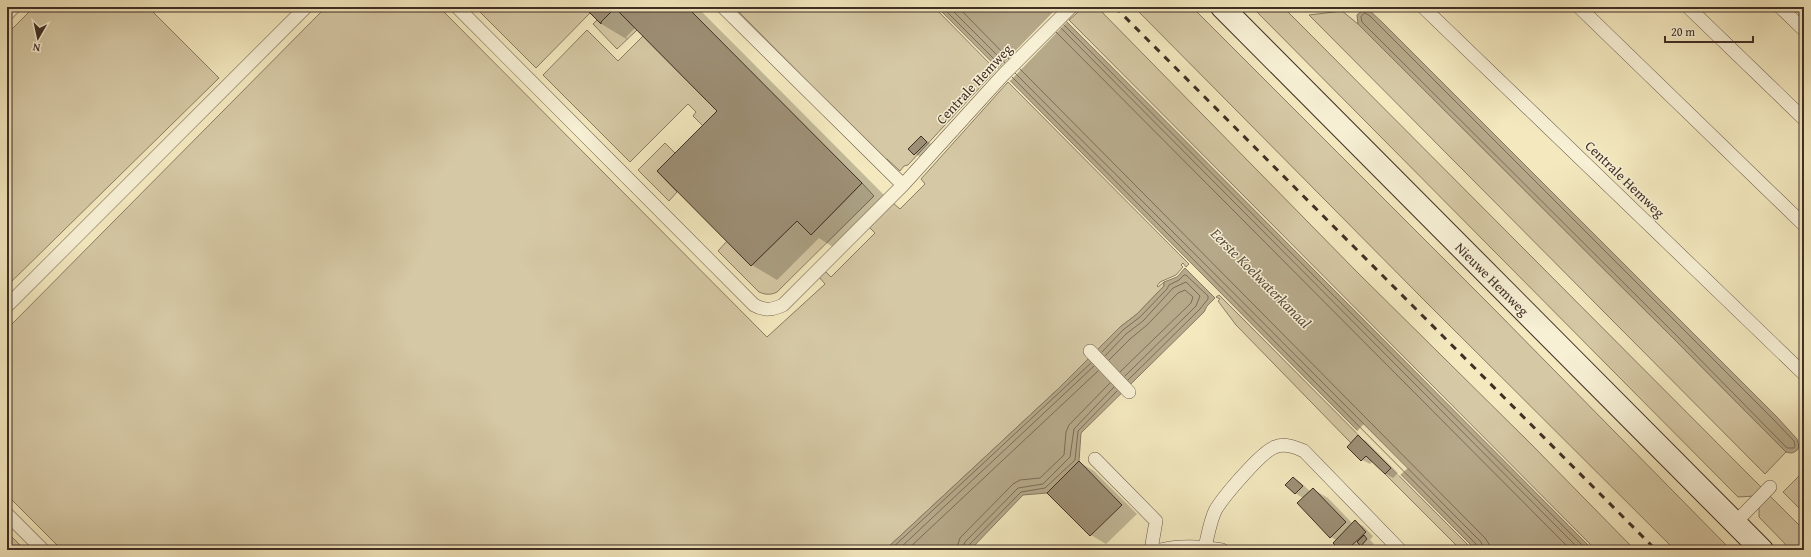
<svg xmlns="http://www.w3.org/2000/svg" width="1811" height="557" font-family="'Gentium Book Plus',serif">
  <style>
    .green { fill: #d5c8a4; stroke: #8a7b64 }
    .water { fill: #b6a98a; stroke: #877862 }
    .pier { fill: #f3e8be }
    .shadow { fill: #0003 }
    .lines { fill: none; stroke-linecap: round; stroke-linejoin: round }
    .shore { stroke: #7b6c58; stroke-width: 1 }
    .building { fill: #9d8f75; stroke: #402e25 }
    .service-casing { stroke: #6d5c4b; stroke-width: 14 }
    .secondary-casing { stroke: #402e25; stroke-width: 24 }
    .service { stroke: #f7f0d5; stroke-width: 13 }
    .secondary { stroke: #f7f0d5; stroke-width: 22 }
    .rail { stroke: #402e25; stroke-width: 3; stroke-dasharray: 7 7; stroke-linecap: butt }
    .labels { text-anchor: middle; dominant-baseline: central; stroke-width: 3; stroke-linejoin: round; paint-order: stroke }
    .street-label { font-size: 14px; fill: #402e25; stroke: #f7f0d5 }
    .water-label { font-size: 15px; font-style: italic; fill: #5e4d3e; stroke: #f7f0d5 }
  </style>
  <rect width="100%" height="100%" fill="#f3e8be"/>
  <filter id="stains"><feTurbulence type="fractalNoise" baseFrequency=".005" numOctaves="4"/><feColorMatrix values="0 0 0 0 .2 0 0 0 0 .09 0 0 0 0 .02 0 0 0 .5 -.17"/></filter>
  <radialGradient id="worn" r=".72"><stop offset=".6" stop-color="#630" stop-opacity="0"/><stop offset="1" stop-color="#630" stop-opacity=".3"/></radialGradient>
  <!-- green -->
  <path class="green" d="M34 7H148L219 78 7 286V34Z
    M326 7H439L767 337 825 284 819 277 825 271 831 277 875 233 869 227 893 203 900 209 925 184 921 179 1008 82 1189 264 1186 267 1183 263 1181 265 1183 267 1176 275 1160 282 1157 286 1158 287 1164 282V286L1137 314 1120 327 1058 389 885 550H62L7 495V329Z
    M475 7H589L585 8 590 13 536 68Z
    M734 7H934L996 70 908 165 904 166 900 171 887 159 885 160Z
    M1084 7H1097L1358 273 1531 444 1635 550H1596L1069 20Z
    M1134 7H1192L1492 307 1731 550H1675L1425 301Z
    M1252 7H1283L1763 489 1755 496 1738 497Z
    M615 8 637 30 617 49 593 24 597 20 601 24V22Z
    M1342 11 1358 24 1676 341 1786 452 1765 474 1309 15Z
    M587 30 618 61 643 36 717 111 703 126 693 116 696 112 688 104 630 162 543 75Z
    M665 143 675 153 657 171 677 192 669 201 638 170Z
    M862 183 874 196 777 292C771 295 766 295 759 292L718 251 727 241 751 266 797 221 811 235Z
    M1219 295 1473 550H1461L1385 474 1391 468 1359 436 1351 443 1236 325 1218 301 1220 299 1216 297Z
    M1804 471V513L1783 492Z
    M1768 494 1804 530V550H1791L1759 517V504Z
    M7 532 25 550H7Z"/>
  <!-- water -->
  <path class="water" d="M937 7H1052L1593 550H1476Z
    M1364 9 1369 10 1384 24 1777 417 1797 439 1799 447C1796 453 1792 454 1786 452L1676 341 1358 24 1357 15Z
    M1185 268 1215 298 1207 306 1204 312 1081 433 1079 461 1047 493 1023 495 970 550H885L1057 390 1120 327 1137 314 1164 286V282L1177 277Z"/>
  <!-- pier -->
  <path class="pier" d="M1055 10 1067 22 1010 81 998 69Z
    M1364 424 1408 468 1399 476 1356 432Z"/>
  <!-- shadow -->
  <path class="shadow" d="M590 7H697L887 198 836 249 819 238 777 280 752 265 658 171 719 111 636 27 626 37 628 40 603 25 588 9Z
    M921 137 934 146 923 159 909 149Z
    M1358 437 1366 441 1398 473 1393 478 1386 474 1373 461 1370 464 1362 460Z
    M1079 462 1094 471 1137 514 1106 544 1091 535 1048 493Z
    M1294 478 1301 483 1310 491 1313 489 1328 498 1353 524 1355 522 1363 526 1373 536 1370 540 1374 544 1369 549 1363 546 1359 550H1341L1336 540 1331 537 1303 498 1295 493Z"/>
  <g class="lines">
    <!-- shore -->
    <path class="shore" d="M942 7 1001 66
      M949 7 1005 63
      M958 7 1009 59
      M1365 13 1370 16 1774 420 1794 441 1795 446 1794 448H1787L1679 338 1362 22 1361 17Z
      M1064 25 1587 550
      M1061 28 1580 550
      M1056 32 1571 550
      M1020 69 1485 538 1489 544 1490 550
      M1015 73 1481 542 1484 550
      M1012 77 1477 545 1479 550
      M1102 352 1123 330 1140 317 1167 289 1169 285 1179 280 1184 275H1186L1208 296V299L1200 309 1128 380
      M1105 356 1126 334 1143 321 1173 288 1186 282 1200 296 1196 306 1125 376
      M1109 360 1130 339 1147 325 1178 293 1185 290 1193 297 1191 303 1120 372
      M890 550 1091 363
      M898 550 1094 366
      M907 550 1098 371
      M956 550 960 538 1013 484 1020 480 1040 478 1064 455 1066 432 1069 425 1110 383
      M962 550 965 542 1018 488 1043 484 1070 457 1074 429 1114 387
      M967 550 968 546 1021 492 1045 488 1075 460 1078 431 1117 391"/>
  </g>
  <!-- building -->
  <path class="building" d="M587 7H687L862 183 811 235 797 221 751 266 657 171 717 111 615 8 601 22V24L585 8Z
    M921 136 927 142 914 155 908 149Z
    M1358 435 1391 468 1385 474 1366 456 1361 461 1347 447Z
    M1079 461 1122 505 1090 536 1047 493Z
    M1293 477 1303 486 1295 494 1285 485Z
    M1313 488 1346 522 1330 538 1297 503Z
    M1355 520 1366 532 1347 550H1340L1333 543Z
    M1364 535 1367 539 1361 546 1357 542Z"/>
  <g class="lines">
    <!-- service casing -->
    <g class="service-casing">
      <path id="service" d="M457 7 754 305C765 311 772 310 783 305L903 185 1003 75 1071 7
        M723 7 903 185
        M1423 7 1804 374
        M1579 7 1804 225
        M1688 7 1804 119
        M1780 7 1804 30
        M7 14 14 7
        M7 306 306 7
        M1090 351 1129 392
        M1095 459 1156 521 1151 550
        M7 514 43 550
        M1735 523 1770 487
        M1205 547C1208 535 1210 522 1215 511 1222 498 1262 451 1275 447 1285 443 1295 447 1304 451L1400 550
        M1160 550C1181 545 1201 546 1222 550"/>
    </g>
    <!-- secondary casing -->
    <g class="secondary-casing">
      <path id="secondary" d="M1222 7 1762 550"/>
    </g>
    <!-- service -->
    <use href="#service" class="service"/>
    <!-- secondary -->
    <use href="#secondary" class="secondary"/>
    <!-- rail -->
    <path class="rail" d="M1115 7 1656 550"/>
  </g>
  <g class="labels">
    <!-- street labels -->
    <g class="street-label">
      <text transform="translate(974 84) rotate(-47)">Centrale Hemweg</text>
      <text transform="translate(1625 179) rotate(44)">Centrale Hemweg</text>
      <text transform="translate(1492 279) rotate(45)">Nieuwe Hemweg</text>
    </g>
    <!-- water labels -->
    <g class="water-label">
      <text transform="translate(1261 278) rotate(45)">Eerste Koelwaterkanaal</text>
    </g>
  </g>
  <!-- margin -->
  <rect width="1811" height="557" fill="none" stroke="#f3e8be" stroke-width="24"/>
  <rect x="8" y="8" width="1795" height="541" fill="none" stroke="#402e25" stroke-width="2"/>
  <rect x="12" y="12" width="1787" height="533" fill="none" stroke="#402e25"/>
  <!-- north arrow -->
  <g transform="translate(38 38) rotate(189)" stroke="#f7f0d5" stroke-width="3" paint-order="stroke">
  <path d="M0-3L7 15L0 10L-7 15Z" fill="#402e25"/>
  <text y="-6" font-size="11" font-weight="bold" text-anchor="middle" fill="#402e25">N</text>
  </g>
  <!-- scale -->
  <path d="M1665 36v6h88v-6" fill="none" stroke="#402e25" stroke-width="2"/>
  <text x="1671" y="36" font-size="12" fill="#402e25" stroke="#f7f0d5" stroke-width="3" paint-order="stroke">20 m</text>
  <rect width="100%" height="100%" filter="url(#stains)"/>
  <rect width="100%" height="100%" fill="url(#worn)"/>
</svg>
